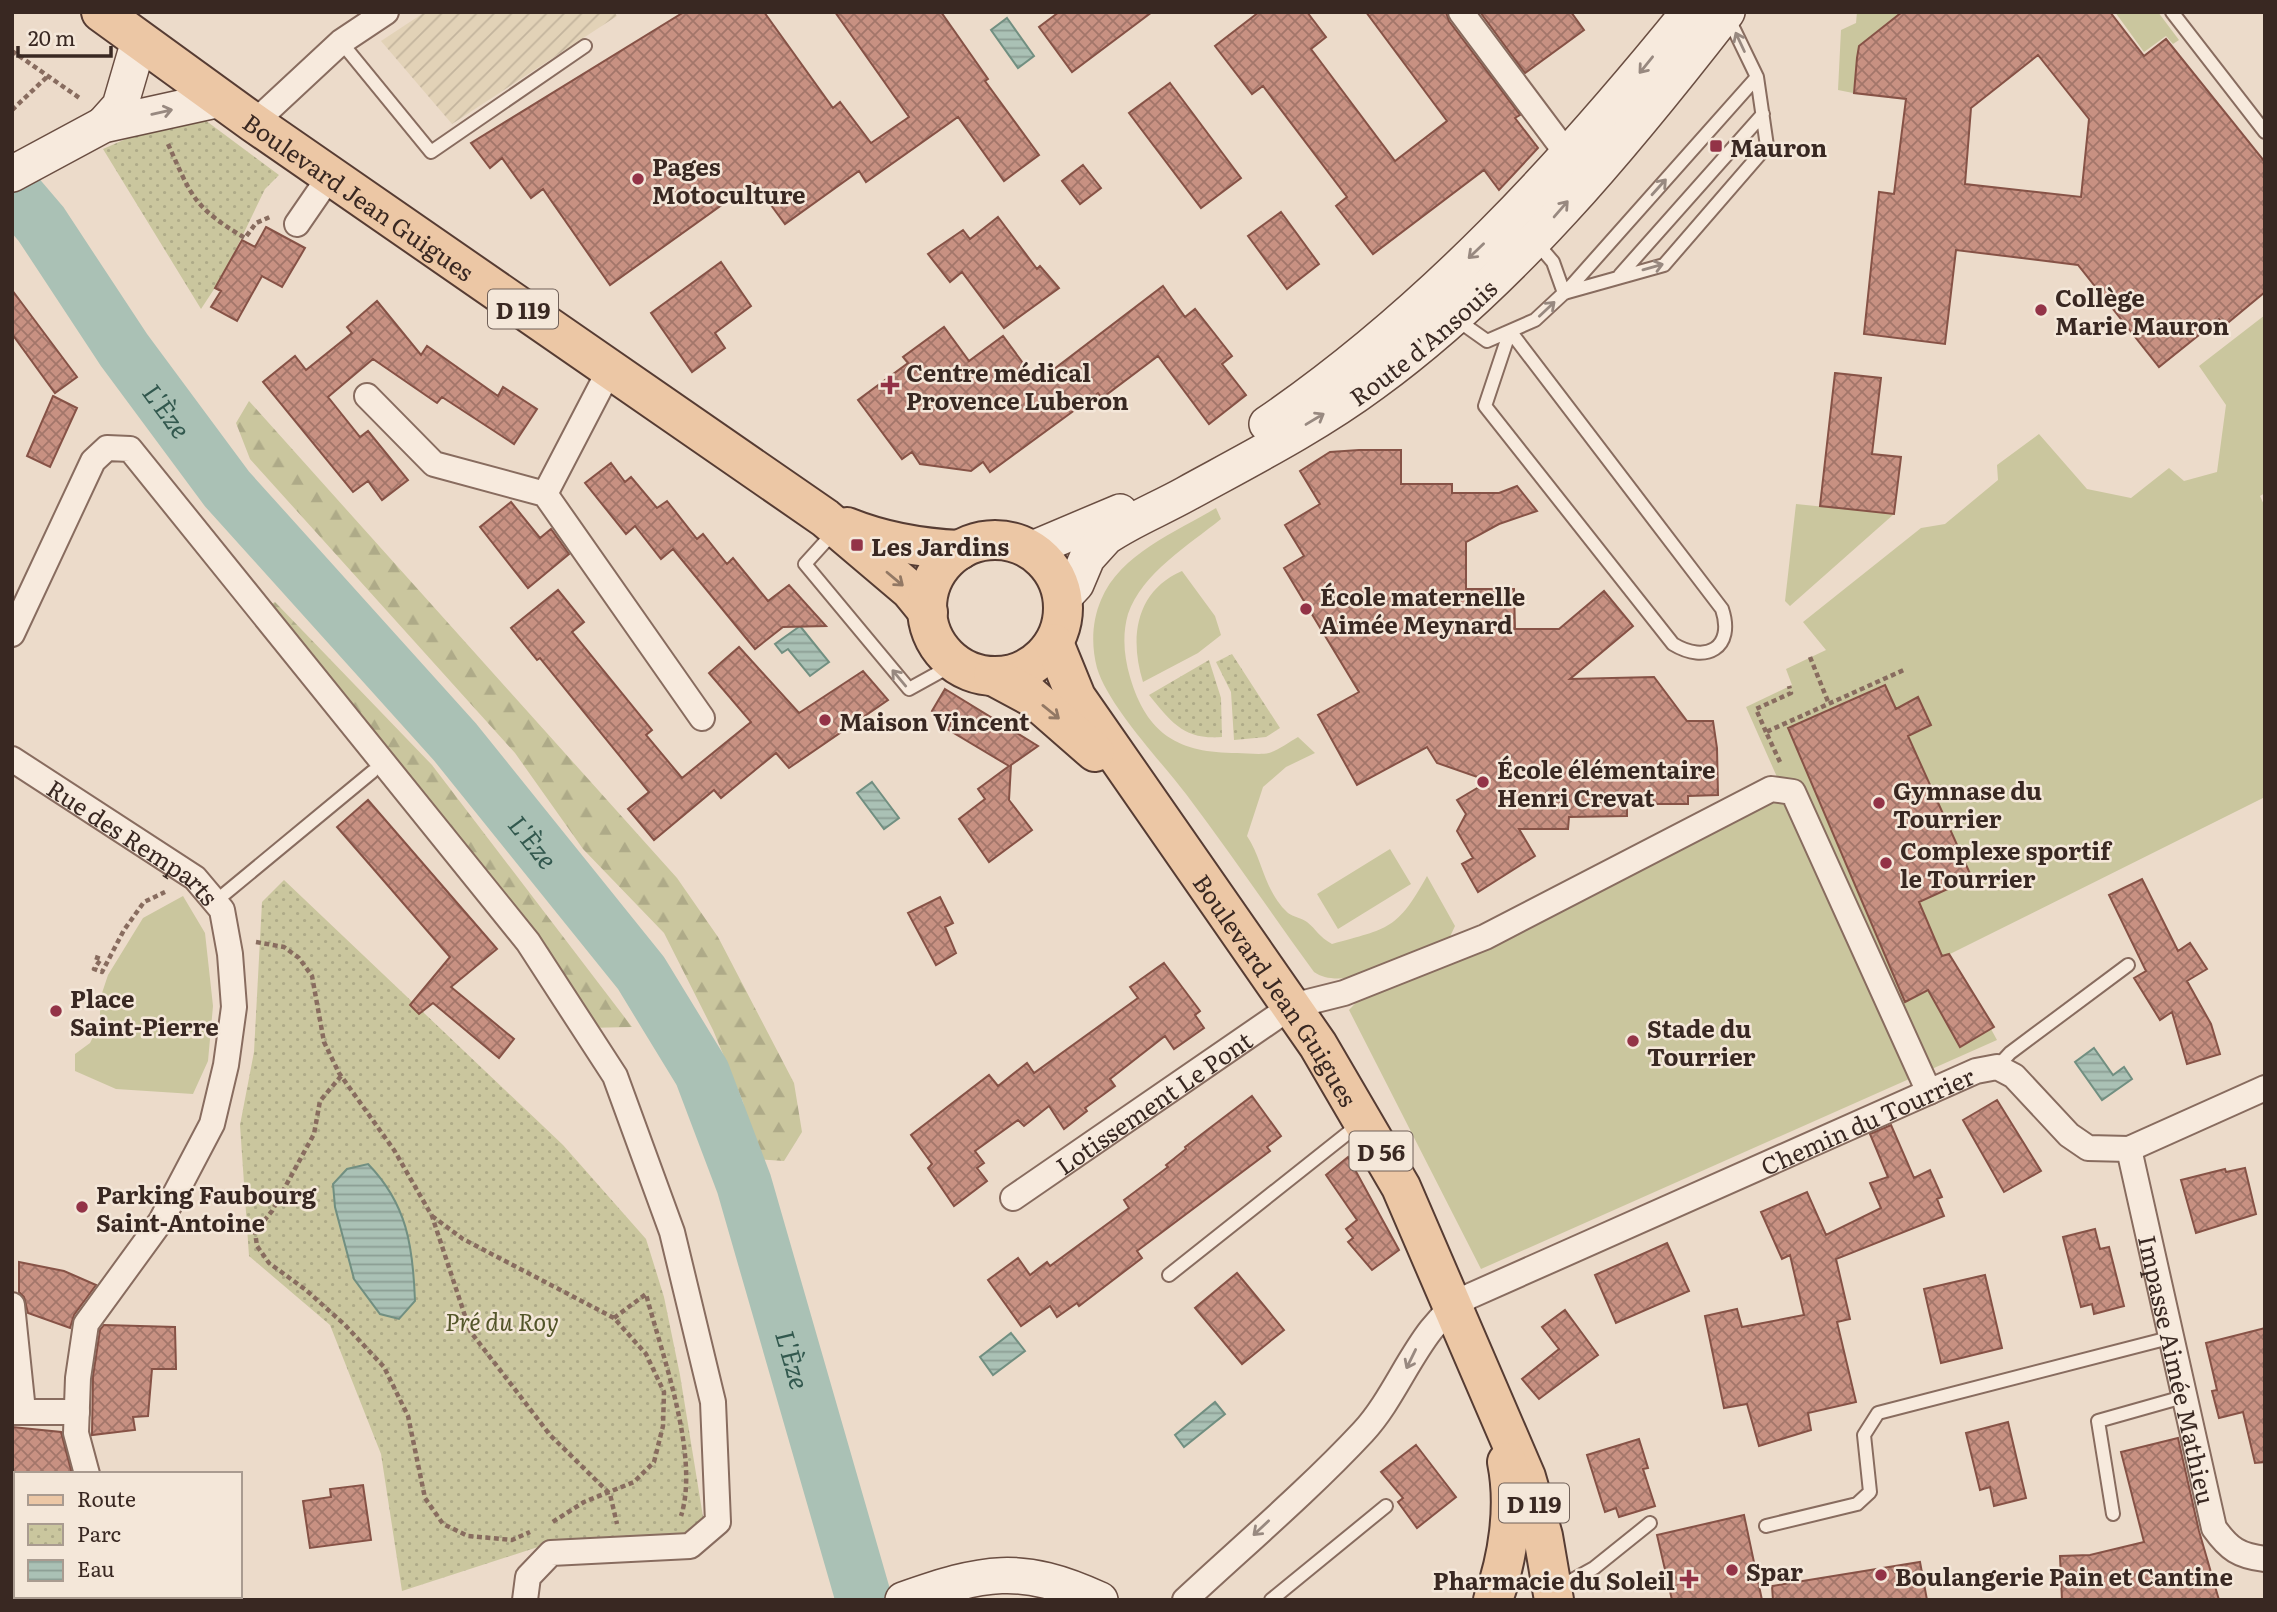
<svg xmlns="http://www.w3.org/2000/svg" width="2277" height="1612" font-family="Literata,serif">
  <style>
    .farmland { fill: url(#farmland-furrows) }
    .green { fill: #cac69e }
    .forest { fill: url(#forest-firs) }
    .park { fill: url(#park-dots) }
    .water { fill: url(#water-rules); stroke: #718f81; stroke-width: 2 }
    .lines { fill: none; stroke-linecap: round; stroke-linejoin: round }
    .river { stroke: #aac1b5; stroke-width: 56 }
    .building { fill: url(#building-cross-hatch); stroke: #865246; stroke-width: 2; fill-rule: evenodd }
    .lane-casing { stroke: #886c5f; stroke-width: 16 }
    .street-casing { stroke: #886c5f; stroke-width: 28 }
    .secondary-casing { stroke: #6a4e42; stroke-width: 38 }
    .primary-casing { stroke: #563c33; stroke-width: 42 }
    .path { stroke: #886c5f; stroke-width: 4.5; stroke-dasharray: 5 3.5; stroke-linecap: butt }
    .lane { stroke: #f7eadd; stroke-width: 12 }
    .street { stroke: #f7eadd; stroke-width: 24 }
    .secondary { stroke: #f7eadd; stroke-width: 35 }
    .primary { stroke: #ecc7a5; stroke-width: 38 }
    .oneway { stroke: #988980 }
    .oneway2 { stroke: #927864 }
    .poi-dot { fill: #933347; stroke: #f4e7d9; stroke-width: 2.5 }
    .labels { text-anchor: middle; dominant-baseline: central; stroke-width: 5; stroke-linejoin: round; paint-order: stroke }
    .shield { fill: #f4e7d9; stroke: #716159; stroke-width: 2 }
    .shield-label { font-size: 23px; font-weight: bold; fill: #392822 }
    .poi-label { font-size: 24px; font-weight: bold; fill: #392822; stroke: #f4e7d9; text-anchor: start }
    .street-label { font-size: 24px; fill: #392822; stroke: #f4e7d9 }
    .park-label { font-size: 24px; font-style: italic; fill: #535529; stroke: #f4e7d9 }
    .water-label { font-size: 26px; font-style: italic; fill: #32584e; stroke: #f4e7d9 }
  </style>
  <defs>
    <pattern id="farmland-furrows" width="10" height="10" patternUnits="userSpaceOnUse" patternTransform="scale(1.75)"><rect width="10" height="10" fill="#e2d2b7"/><path d="M-1 1l2-2M0 10L10 0M9 11l2-2" fill="none" stroke="#c3b49d"/></pattern>
    <pattern id="forest-firs" width="22" height="20" patternUnits="userSpaceOnUse" patternTransform="scale(1.75)"><rect width="22" height="20" fill="#cac69e"/><path d="M5 1l3.5 6h-7zM16 11l3.5 6h-7z" fill="#aeaa88"/></pattern>
    <pattern id="park-dots" width="8" height="8" patternUnits="userSpaceOnUse" patternTransform="scale(1.75)"><rect width="8" height="8" fill="#cac69e"/><path d="M2 2h.1M6 6h.1" fill="none" stroke="#aeaa88" stroke-width="1.8" stroke-linecap="round"/></pattern>
    <pattern id="water-rules" width="6" height="5" patternUnits="userSpaceOnUse" patternTransform="scale(1.75)"><rect width="6" height="5" fill="#aac1b5"/><path d="M0 2.5h6" fill="none" stroke="#8b9d93"/></pattern>
    <pattern id="building-cross-hatch" width="8" height="8" patternUnits="userSpaceOnUse" patternTransform="scale(1.75)"><rect width="8" height="8" fill="#c89182"/><path d="M0 0l8 8M0 8l8-8" fill="none" stroke="#a3766a"/></pattern>
  </defs>
  <rect width="100%" height="100%" fill="#ecdbca"/>
  <!-- farmland -->
  <path class="farmland" d="M425 12H614L617 16 452 124 381 41Z"/>
  <!-- green -->
  <path class="green" d="M1857 12H1902L1859 46 1853 93 1838 90 1841 30 1856 23Z
    M2115 12H2158L2179 40 2173 44 2166 36 2144 52Z
    M2265 315V493L2260 496 2265 507V797L1950 954 1997 1040 1481 1269 1349 1010 1365 993 1781 786 1746 707 1792 685 1786 669 1826 650 1803 622 1921 528 1945 524 1998 480 1997 465 2039 434 2087 489 2131 498 2169 468 2184 481 2217 472 2226 405 2199 366Z
    M1796 504 1894 514 1790 606 1785 601Z
    M1216 508 1221 519C1189 545 1142 573 1128 614 1122 635 1124 656 1130 677 1147 735 1179 753 1237 753 1247 753 1260 755 1269 753 1279 750 1289 742 1298 737L1315 753 1286 767 1263 787 1247 836C1263 860 1264 891 1288 913 1293 917 1302 918 1307 922 1317 930 1319 937 1332 944 1389 928 1397 930 1427 876L1455 926 1448 941C1414 954 1345 994 1314 972 1271 913 1230 852 1186 794 1160 760 1109 707 1097 668 1091 645 1092 621 1101 600 1120 554 1176 532 1216 508Z
    M1182 571 1215 616 1221 635 1198 653 1143 682C1129 637 1136 591 1182 571Z
    M1390 849 1411 884 1338 929 1317 894Z
    M183 896 205 933 213 1006 208 1061 193 1094 116 1089 75 1071V1054L90 1043 100 1023V999L108 975 143 918Z"/>
  <!-- forest -->
  <path class="forest" d="M249 401 677 878 718 937 794 1083 802 1132 784 1161 753 1159 743 1102 713 1030 664 933 583 849 515 753 250 459 236 423Z
    M275 602 432 765 632 1027 585 1028 261 610Z"/>
  <!-- park -->
  <path class="park" d="M205 120 279 175 265 189 224 274 201 309 103 149 151 128Z
    M1232 654 1280 728 1266 737 1234 740 1231 692 1216 662Z
    M1209 660 1221 698 1222 737C1184 740 1172 723 1149 695Z
    M284 880 563 1145 646 1239 664 1297 680 1375 705 1529 642 1544 538 1547 402 1591 381 1454 330 1325 249 1256 240 1125 254 1052 262 902Z"/>
  <!-- water -->
  <path class="water" d="M1007 18 1034 56 1018 68 991 30Z
    M800 626 829 662 810 676 788 649 782 653 775 644Z
    M872 782 899 818 884 829 857 793Z
    M2094 1048 2113 1075 2124 1067 2132 1079 2102 1100 2075 1062Z
    M368 1164C407 1204 413 1246 415 1301L399 1319 380 1314 354 1279 335 1207 333 1184 347 1169Z
    M1011 1333 1025 1351 993 1375 980 1357Z
    M1215 1402 1225 1414 1184 1447 1175 1435Z"/>
  <g class="lines">
    <!-- river -->
    <path class="river" id="s1" d="M12 190 41 224 124 350 227 489 455 742 641 973 702 1073 744 1184 864 1600"/>
  </g>
  <!-- building -->
  <path class="building" d="M684 12H764L833 108 840 102 871 143 909 117 835 12H941L988 79 985 81 1039 155 1004 181 958 117 866 182 859 171 785 224 754 182 610 285 543 189 531 198 502 158 490 168 471 143Z
    M1059 12H1152L1072 72 1039 27Z
    M1259 12H1307L1326 37 1311 49 1395 161 1447 121 1366 12H1446L1449 21 1520 115 1515 118 1538 148 1499 190 1484 170 1373 254 1336 206 1347 197 1263 86 1252 94 1215 46Z
    M1480 12H1571L1584 30 1525 73Z
    M1902 12H2110L2144 56 2166 39 2265 162V292L2224 326 2219 319 2159 367 2078 265 1956 250 1945 344 1864 334 1879 192 1894 194 1906 99 1854 93 1857 58 1859 46ZM2038 55 2089 119 2081 197 1965 184 1971 108Z
    M1170 83 1241 178 1201 208 1129 113Z
    M1083 165 1101 188 1080 204 1062 181Z
    M1281 212 1319 264 1287 289 1248 236Z
    M998 217 1037 269 1040 266 1059 288 1004 328 962 272 950 282 928 254 963 230 970 239Z
    M266 227 305 248 282 287 262 276 237 321 211 307 221 291 215 288 242 240 255 247Z
    M721 262 751 306 715 333 725 348 692 372 651 313Z
    M1163 286 1185 317 1195 309 1232 356 1222 364 1246 395 1209 424 1158 356 1102 398 1098 393 990 472 983 462 971 471 920 464 912 452 902 459 858 400 908 363 903 357 944 327 969 361 1003 336 1037 382Z
    M12 290 77 377 55 393 12 334Z
    M377 301 421 355 427 346 498 396 503 387 537 409 514 444 442 397 437 403 373 359 328 397 360 437 368 431 408 480 382 500 368 481 353 492 263 382 295 356 306 370 352 333 347 327Z
    M1835 373 1881 378 1872 454 1901 457 1894 514 1820 506Z
    M53 396 77 408 50 467 27 456Z
    M1359 450H1401V484H1452V493H1499L1517 486 1537 511 1499 524 1466 542V589H1514L1515 629H1559L1604 591 1633 626 1570 679 1654 677 1687 721H1713L1717 748 1718 795 1688 796V804H1627V816L1569 817 1568 829H1519L1535 856 1478 892 1462 864 1473 858 1457 831 1466 814 1457 800 1489 781 1437 763 1427 747 1357 785 1318 715 1359 692 1284 568 1304 556 1285 525 1320 504 1300 471 1330 452Z
    M611 463 625 482 631 477 657 508 667 501 697 539 703 534 727 564 733 558 768 601 789 585 826 626 783 627 755 649 673 549 661 559 635 526 626 534 585 483Z
    M511 502 540 538 551 529 569 554 528 588 480 527Z
    M558 590 584 622 572 632 652 730 646 735 682 778 751 722 709 673 739 647 799 713 863 671 888 700 789 768 776 753 721 798 714 790 654 840 628 809 649 792 540 658 537 660 511 628Z
    M1885 685 1896 709 1918 697 1931 725 1908 736 1972 878 1919 902 1942 956 1949 954 1994 1027 1960 1047 1928 990 1905 1002 1788 728Z
    M945 689 1038 746 1011 765 1009 800 1032 830 989 862 959 819 985 799 978 789 1009 766 947 729 951 723 932 711Z
    M368 800 497 949 451 987 514 1039 499 1058 433 1003 419 1014 410 1005 450 957 337 827Z
    M2142 879 2178 951 2190 943 2207 969 2187 981 2211 1024 2220 1054 2187 1064 2172 1012 2160 1020 2134 978 2146 971 2109 895Z
    M940 897 953 923 945 927 956 953 936 965 908 913Z
    M1164 963 1200 1011 1195 1015 1204 1028 1174 1049 1165 1036 1110 1079 1115 1086 1085 1108 1087 1111 1064 1129 1049 1106 1024 1126 1018 1120 975 1151 984 1163 977 1168 987 1181 954 1206 928 1168 932 1164 911 1135 989 1075 998 1086 1027 1063 1034 1073 1138 998 1130 987Z
    M1252 1096 1281 1136 1267 1147 1270 1151 1137 1251 1142 1258 1079 1306 1077 1303 1057 1317 1050 1306 1021 1326 988 1280 1018 1258 1030 1275 1047 1262 1050 1266 1129 1208 1124 1200 1168 1167 1166 1165 1186 1149 1185 1147Z
    M1997 1100 2041 1171 2004 1192 1963 1120Z
    M1891 1125 1914 1178 1930 1170 1942 1197 1937 1199 1944 1216 1836 1259 1850 1319 1837 1322 1856 1402 1808 1413 1811 1430 1759 1446 1747 1404 1724 1408 1705 1316 1737 1309 1742 1327 1804 1315 1790 1255 1782 1259 1761 1212 1807 1192 1826 1235 1881 1208 1870 1183 1888 1177 1870 1134Z
    M1348 1157 1399 1250 1372 1270 1348 1242 1353 1238 1346 1229 1357 1220 1326 1175Z
    M2245 1168 2256 1214 2196 1233 2181 1180 2225 1169 2226 1172Z
    M2095 1229 2100 1249 2109 1247 2124 1306 2094 1314 2092 1304 2081 1307 2063 1237Z
    M1667 1243 1689 1291 1616 1323 1595 1275Z
    M19 1262 64 1271 96 1285 74 1315 70 1328 28 1313 24 1297 19 1292Z
    M1237 1273 1284 1330 1242 1364 1195 1308Z
    M1985 1275 2002 1348 1941 1363 1924 1289Z
    M1565 1310 1598 1355 1539 1399 1522 1379 1559 1349 1542 1327Z
    M104 1325 175 1327 176 1369H152L148 1416 133 1417 135 1430 92 1435 93 1376 100 1330Z
    M2265 1328V1462L2255 1463 2243 1412 2219 1418 2212 1391 2217 1390 2206 1343Z
    M2008 1422 2026 1498 1994 1506 1990 1487 1980 1490 1966 1433Z
    M12 1427 61 1432 72 1474H12Z
    M2178 1438 2199 1531 2219 1600H2062L2060 1556 2090 1555 2144 1542 2121 1452Z
    M1639 1439 1648 1468 1643 1469 1655 1506 1619 1517 1616 1508 1605 1512 1587 1455Z
    M1416 1445 1456 1497 1417 1528 1398 1502 1403 1498 1381 1472Z
    M363 1485 371 1540 310 1548 303 1501 331 1497 330 1489Z
    M1744 1515 1762 1600H1672L1657 1535Z
    M1920 1562 1927 1600H1773L1772 1586Z"/>
  <g class="lines">
    <!-- lane casing -->
    <g class="lane-casing">
      <path id="lane" d="M2172 12 2265 132
        M341 42 431 152 585 46
        M1620 275 1763 114
        M1564 293 1664 265 1767 146 1757 77 1727 15
        M1565 293 1757 77
        M1456 319 1487 341 1535 320 1564 293 1553 262 1535 241
        M1510 331 1722 609C1735 648 1706 664 1673 644L1485 406Z
        M834 532 805 564 909 689 956 663
        M216 901 372 772
        M1997 1067 2010 1053 2128 965
        M1169 1275 1358 1125
        M2113 1514 2098 1421 2183 1397
        M1766 1526 1857 1504 1870 1492 1864 1435 1878 1413 2169 1338
        M1556 1589 1594 1568 1650 1523
        M1271 1600 1386 1506"/>
    </g>
    <!-- street casing -->
    <g class="street-casing">
      <g id="street">
        <path d="M1461 12 1568 155"/>
        <path d="M254 123 341 42 386 12"/>
        <path d="M297 224 330 176"/>
        <path d="M367 396 434 464 545 494 702 718"/>
        <path d="M545 494 610 369"/>
        <path d="M12 634 93 461 107 448 130 449 528 942 615 1076 672 1232 713 1402 718 1522 690 1546 551 1553 528 1577 525 1600"/>
        <path id="s2" d="M12 759 195 878 222 910 230 954 234 1007 226 1065 212 1124 161 1221 86 1324 78 1378 76 1433 87 1474"/>
        <path id="s3" d="M2129 1149 2214 1528C2229 1549 2239 1556 2265 1559"/>
        <path id="s4" d="M1013 1198 1292 1006 1344 993 1485 937 1771 789 1793 792 1929 1092"/>
        <path d="M12 1305 23 1411"/>
        <path d="M12 1412H77"/>
        <path d="M124 1596 125 1600"/>
        <path id="s5" d="M1185 1600C1243 1546 1309 1490 1363 1432 1402 1390 1419 1322 1470 1296L1976 1071 1997 1067 2014 1076 2069 1135 2088 1148 2129 1149 2265 1088"/>
      </g>
    </g>
    <!-- secondary casing -->
    <g class="secondary-casing">
      <g id="secondary">
        <path d="M103 125 120 106 139 41"/>
        <path d="M12 174 103 125 221 99"/>
        <path d="M1267 424C1431 312 1565 165 1689 12"/>
        <path d="M1030 550 1120 512"/>
        <path id="s6" d="M1062 599 1076 584 1087 558 1106 537C1131 520 1159 509 1186 494 1248 460 1315 426 1373 383 1510 283 1623 146 1727 12"/>
        <path d="M903 1600C983 1572 1020 1563 1100 1600"/>
      </g>
    </g>
    <!-- primary casing -->
    <g class="primary-casing">
      <g id="primary">
        <path id="s7" d="M101 12 254 123 825 518 910 590 928 612"/>
        <path d="M847 527C884 542 919 548 960 550"/>
        <circle cx="995" cy="608" r="68"/>
        <path id="s8" d="M1054 643 1076 697 1318 1045 1401 1187 1526 1477 1543 1536 1554 1600"/>
        <path d="M993 676 1032 697 1095 752"/>
        <path d="M1493 1600C1508 1558 1516 1507 1507 1462"/>
      </g>
    </g>
    <!-- path -->
    <path class="path" d="M12 51 81 99
      M12 110 49 75
      M168 144C192 197 193 207 245 238L256 223 272 216
      M1810 657 1829 704
      M1766 732 1756 709 1791 693 1789 686
      M1780 762 1766 732 1906 669
      M256 942 284 947 299 958 312 976 324 1042 339 1073 394 1150 432 1216 470 1331 550 1435 610 1494 617 1524
      M95 957 101 959 94 969 102 972 124 930 144 902 165 892
      M341 1076 320 1101 314 1134 272 1211 255 1232 257 1246 269 1263 306 1290 345 1325 384 1367 408 1416 425 1498 443 1524 468 1536 512 1540 530 1532
      M432 1216 463 1239 614 1318 646 1354 664 1392 663 1426 654 1462 634 1482 584 1502 551 1523
      M614 1318 646 1294C662 1355 700 1456 681 1516"/>
    <!-- lane -->
    <use href="#lane" class="lane"/>
    <!-- street -->
    <use href="#street" class="street"/>
    <!-- secondary -->
    <use href="#secondary" class="secondary"/>
    <!-- primary -->
    <use href="#primary" class="primary"/>
  </g>
  <!-- one-way arrows -->
  <defs><path id="oneway-shaft" d="M-6 0H5M1.5-3L5.5 0L1.5 3" fill="none" stroke-width="1.6" stroke-linecap="round" stroke-linejoin="round" transform="scale(1.75)"/></defs>
  <g class="oneway">
    <use href="#oneway-shaft" transform="translate(1740 42) rotate(-115)"/>
    <use href="#oneway-shaft" transform="translate(1646 65) rotate(129)"/>
    <use href="#oneway-shaft" transform="translate(162 112) rotate(-13)"/>
    <use href="#oneway-shaft" transform="translate(1659 187) rotate(-48)"/>
    <use href="#oneway-shaft" transform="translate(1561 209) rotate(-49)"/>
    <use href="#oneway-shaft" transform="translate(1476 251) rotate(136)"/>
    <use href="#oneway-shaft" transform="translate(1653 267) rotate(-16)"/>
    <use href="#oneway-shaft" transform="translate(1547 309) rotate(-43)"/>
    <use href="#oneway-shaft" transform="translate(1315 419) rotate(-31)"/>
    <use href="#oneway-shaft" transform="translate(899 678) rotate(-130)"/>
    <use href="#oneway-shaft" transform="translate(1411 1359) rotate(116)"/>
    <use href="#oneway-shaft" transform="translate(1261 1528) rotate(137)"/>
  </g>
  <g class="oneway2">
    <use href="#oneway-shaft" transform="translate(895 579) rotate(40)"/>
    <use href="#oneway-shaft" transform="translate(1051 712) rotate(39)"/>
  </g>
  <!-- markers -->
  <g class="poi-dot">
    <rect x="1709" y="139" width="14" height="14" rx="3.5"/>
    <circle cx="638" cy="179" r="7"/>
    <circle cx="2041" cy="310" r="7"/>
    <path d="M886.5 374.5h7v7h7v7h-7v7h-7v-7h-7v-7h7z"/>
    <rect x="850" y="538" width="14" height="14" rx="3.5"/>
    <circle cx="1306" cy="609" r="7"/>
    <circle cx="825" cy="720" r="7"/>
    <circle cx="1483" cy="782" r="7"/>
    <circle cx="1879" cy="803" r="7"/>
    <circle cx="1886" cy="863" r="7"/>
    <circle cx="56" cy="1011" r="7"/>
    <circle cx="1633" cy="1041" r="7"/>
    <circle cx="82" cy="1207" r="7"/>
    <circle cx="1732" cy="1570" r="7"/>
    <circle cx="1881" cy="1575" r="7"/>
    <path d="M1685.5 1568.5h7v7h7v7h-7v7h-7v-7h-7v-7h7z"/>
  </g>
  <g class="labels">
    <!-- shield labels -->
    <g class="shield">
      <rect x="488" y="289.5" width="70" height="39" rx="5"/>
      <rect x="1349.5" y="1131.5" width="63" height="39" rx="5"/>
      <rect x="1499" y="1483.5" width="70" height="39" rx="5"/>
    </g>
    <g class="shield-label">
      <text x="523" y="309">D 119</text>
      <text x="1381" y="1151">D 56</text>
      <text x="1534" y="1503">D 119</text>
    </g>
    <!-- poi labels -->
    <g class="poi-label">
      <text x="1730" y="146">Mauron</text>
      <text x="652" y="165">Pages<tspan x="652" dy="28">Motoculture</tspan></text>
      <text x="2055" y="296">Collège<tspan x="2055" dy="28">Marie Mauron</tspan></text>
      <text x="906" y="371">Centre médical<tspan x="906" dy="28">Provence Luberon</tspan></text>
      <text x="871" y="545">Les Jardins</text>
      <text x="1320" y="595">École maternelle<tspan x="1320" dy="28">Aimée Meynard</tspan></text>
      <text x="839" y="720">Maison Vincent</text>
      <text x="1497" y="768">École élémentaire<tspan x="1497" dy="28">Henri Crevat</tspan></text>
      <text x="1893" y="789">Gymnase du<tspan x="1893" dy="28">Tourrier</tspan></text>
      <text x="1900" y="849">Complexe sportif<tspan x="1900" dy="28">le Tourrier</tspan></text>
      <text x="70" y="997">Place<tspan x="70" dy="28">Saint-Pierre</tspan></text>
      <text x="1647" y="1027">Stade du<tspan x="1647" dy="28">Tourrier</tspan></text>
      <text x="96" y="1193">Parking Faubourg<tspan x="96" dy="28">Saint-Antoine</tspan></text>
      <text x="1746" y="1570">Spar</text>
      <text x="1895" y="1575">Boulangerie Pain et Cantine</text>
      <text x="1675" y="1579" text-anchor="end">Pharmacie du Soleil</text>
    </g>
    <!-- street labels -->
    <g class="street-label">
      <text stroke="none"><textPath href="#s7" startOffset="317">Boulevard Jean Guigues</textPath></text>
      <text stroke="none"><textPath href="#s6" startOffset="450">Route d'Ansouis</textPath></text>
      <text stroke="none"><textPath href="#s2" startOffset="147">Rue des Remparts</textPath></text>
      <text stroke="none"><textPath href="#s8" startOffset="413">Boulevard Jean Guigues</textPath></text>
      <text stroke="none"><textPath href="#s4" startOffset="170">Lotissement Le Pont</textPath></text>
      <text stroke="none"><textPath href="#s5" startOffset="854">Chemin du Tourrier</textPath></text>
      <text stroke="none"><textPath href="#s3" startOffset="226">Impasse Aimée Mathieu</textPath></text>
    </g>
    <!-- park labels -->
    <g class="park-label">
      <text x="502" y="1320">Pré du Roy</text>
    </g>
    <!-- water labels -->
    <g class="water-label">
      <text stroke="none"><textPath href="#s1" startOffset="270">L'Èze</textPath></text>
      <text stroke="none"><textPath href="#s1" startOffset="836">L'Èze</textPath></text>
      <text stroke="none"><textPath href="#s1" startOffset="1424">L'Èze</textPath></text>
    </g>
  </g>
  <!-- border -->
  <rect width="2277" height="1612" fill="none" stroke="#392822" stroke-width="28"/>
  <!-- legend -->
  <rect x="14" y="1472" width="228" height="126" fill="#f4e7d9" stroke="#a99b90" stroke-width="2"/>
  <rect x="28" y="1495" width="35" height="10" fill="#ecc7a5" stroke="#a99b90" stroke-width="2"/>
  <text x="77" y="1507" font-size="21" fill="#392822">Route</text>
  <rect x="28" y="1524" width="35" height="21" fill="url(#park-dots)" stroke="#a99b90" stroke-width="2"/>
  <text x="77" y="1542" font-size="21" fill="#392822">Parc</text>
  <rect x="28" y="1560" width="35" height="21" fill="url(#water-rules)" stroke="#a99b90" stroke-width="2"/>
  <text x="77" y="1577" font-size="21" fill="#392822">Eau</text>
  <!-- scale -->
  <path d="M18 46v10h93v-10" fill="none" stroke="#392822" stroke-width="3.5"/>
  <text x="28" y="46" font-size="21" fill="#392822" stroke="#f4e7d9" stroke-width="5" paint-order="stroke">20 m</text>
</svg>
